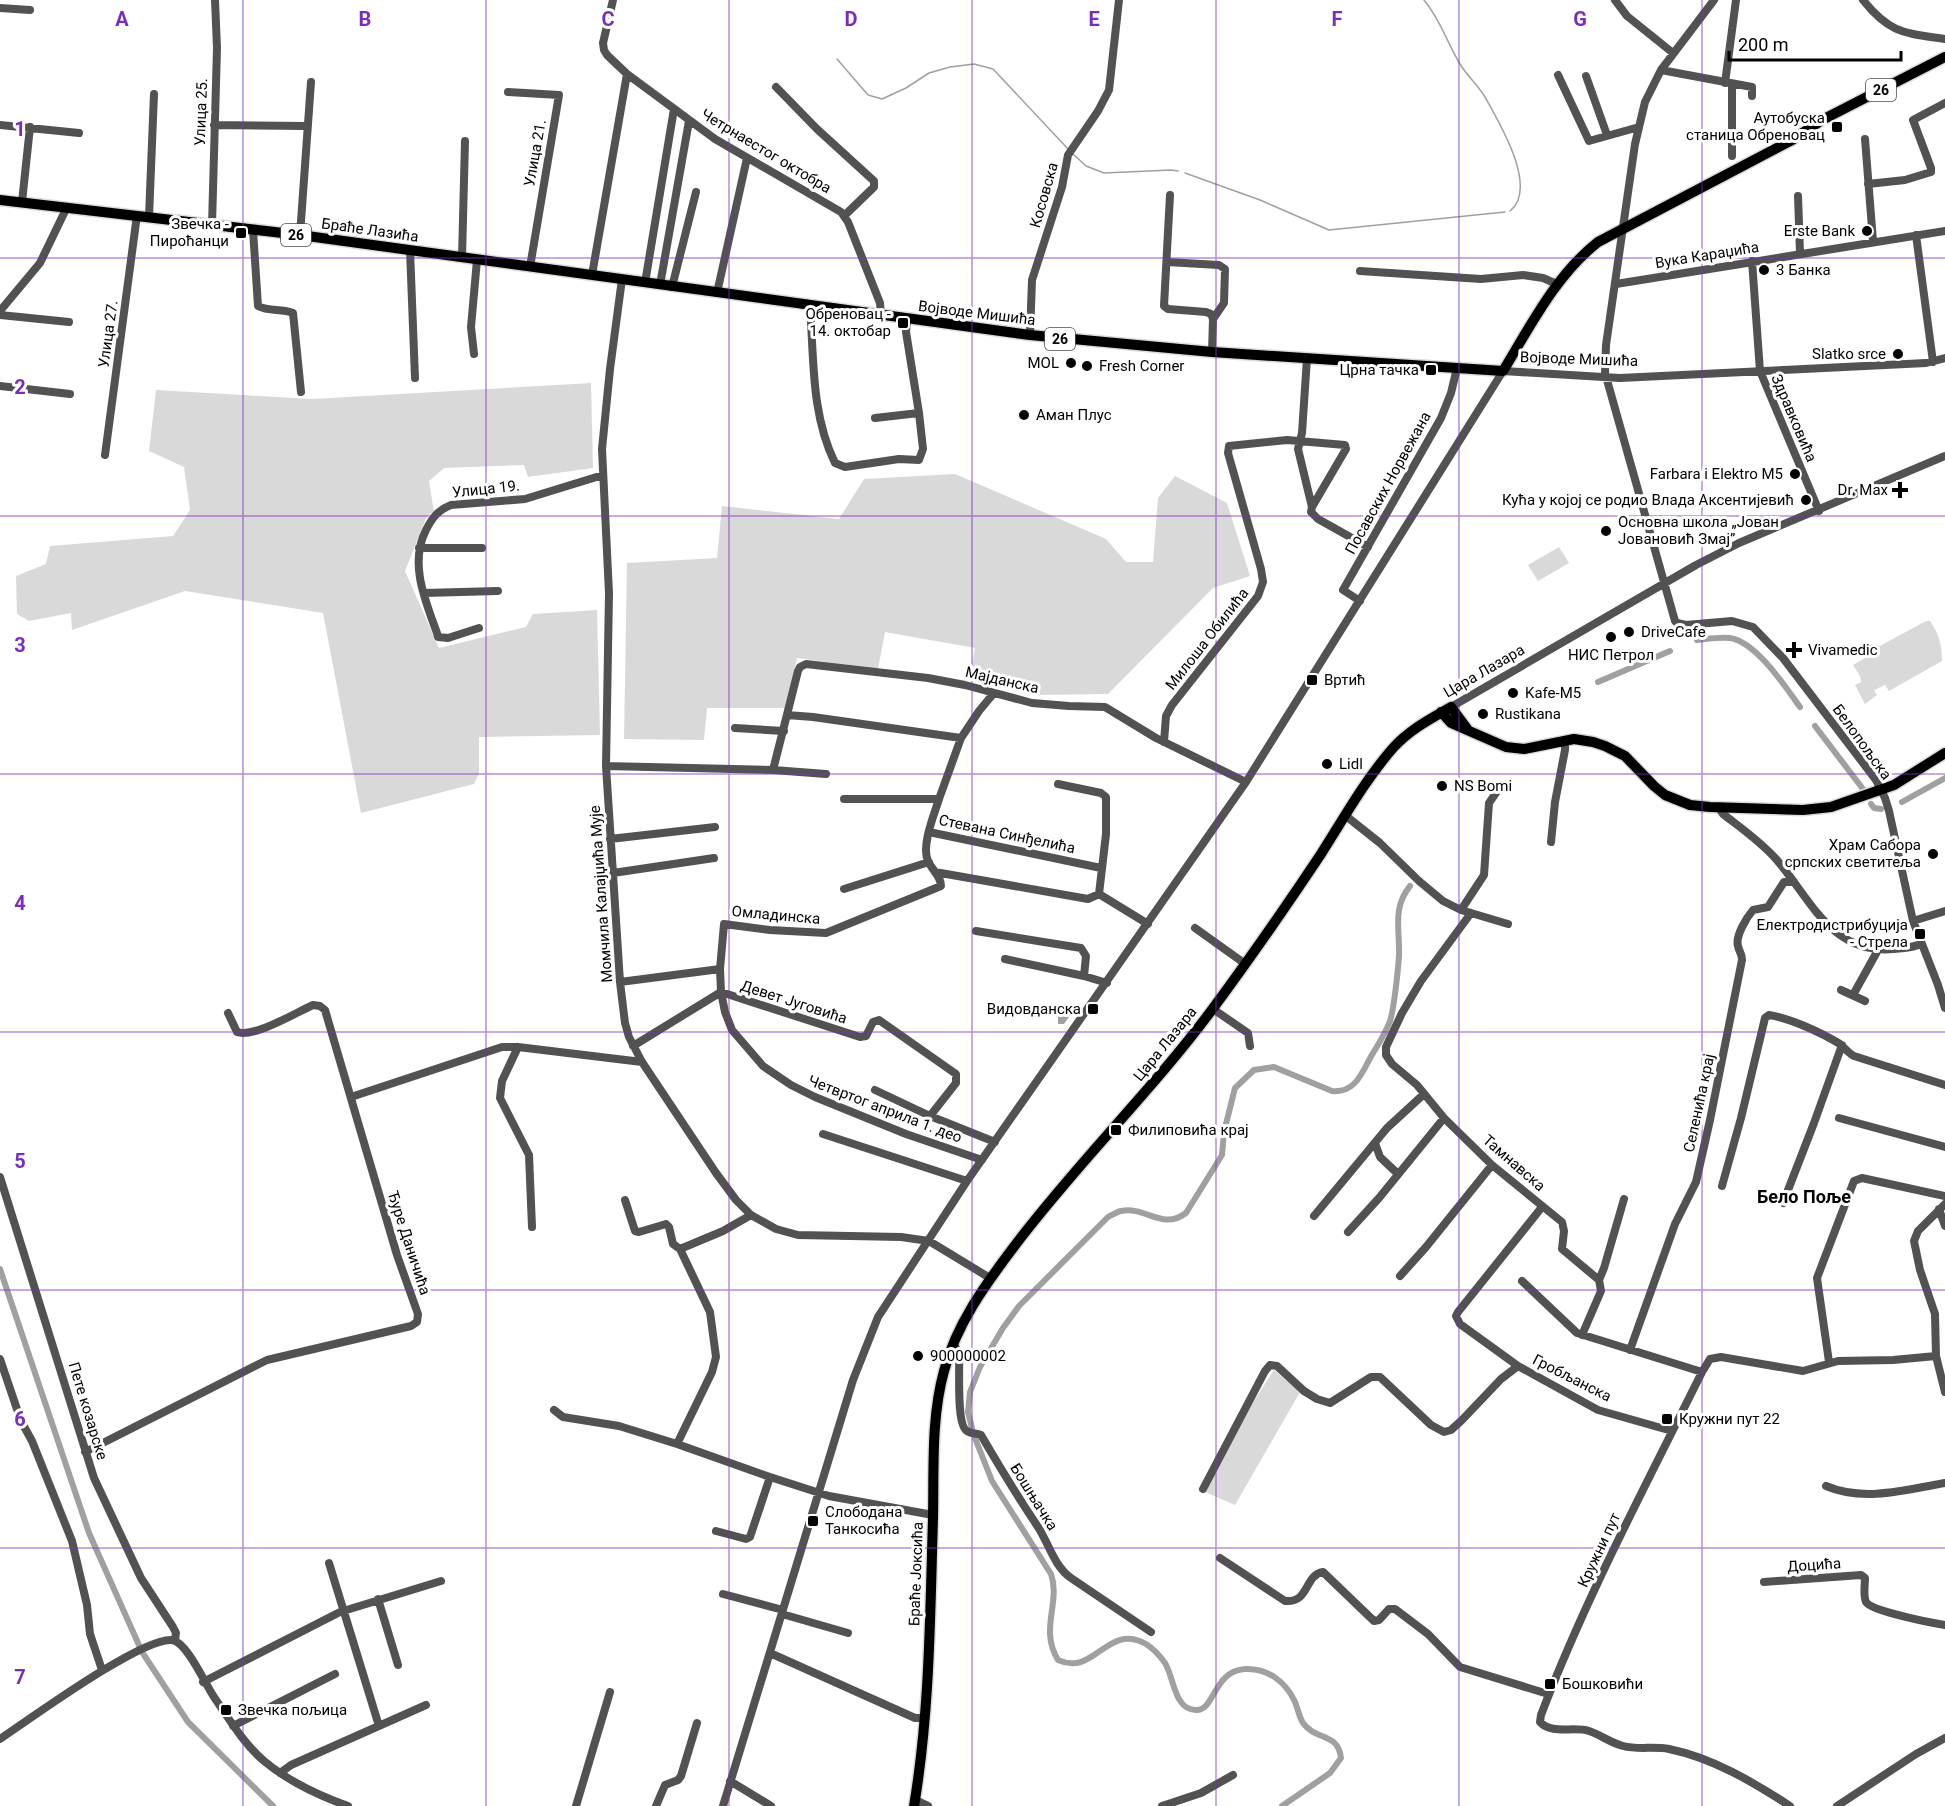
<svg xmlns="http://www.w3.org/2000/svg" width="1945" height="1806" font-family="Roboto,sans-serif">
  <style>
    .green { fill: #d9d9d9 }
    .water { fill: #a0a0a0 }
    .lines { fill: none; stroke-linecap: round; stroke-linejoin: round }
    .stream { stroke: #a0a0a0; stroke-width: 1.5 }
    .canal { stroke: #a0a0a0; stroke-width: 6 }
    .major-casing { stroke: #dbdbdb; stroke-width: 13 }
    .minor { stroke: #525252; stroke-width: 8 }
    .major { stroke: #000; stroke-width: 10 }
    .grid { fill: none; stroke: #7b2cbf; stroke-width: 1.5; stroke-opacity: 0.55 }
    .poi-dot { fill: #000; stroke: #fff; stroke-width: 2 }
    .labels { text-anchor: middle; dominant-baseline: central; stroke-width: 6; stroke-linejoin: round; paint-order: stroke }
    .shield { fill: #fff; stroke: #4c4c4c; stroke-width: 1.5 }
    .shield-label { font-size: 14px; font-weight: bold; fill: #000 }
    .street-label { font-size: 15px; fill: #000; stroke: #fff }
    .poi-label { font-size: 15px; fill: #000; stroke: #fff; text-anchor: start }
    .quarter-label { font-size: 18px; font-weight: bold; fill: #000; stroke: #fff }
    .grid-label { font-size: 20px; text-anchor: middle; font-weight: bold; fill: #7b2cbf; stroke: #fff; stroke-width: 6; stroke-linejoin: round; paint-order: stroke }
  </style>
  <rect width="100%" height="100%" fill="#fff"/>
  <!-- green -->
  <path class="green" d="M591 383 593 468 528 477 524 465 444 468 429 481 434 512 427 516 405 571 439 648 526 627 533 614 597 610 600 735 479 737V773L474 784 361 813 323 613 185 591 72 630 71 613 29 621 17 614 16 576 46 564 50 546 173 536 190 510 184 467 149 451 156 390 312 399Z
    M955 474 1106 539 1126 562H1153L1158 498 1175 476 1227 503 1250 576 1213 588 1108 694 1034 695 997 683 969 679 975 648 885 632 878 669 797 658 786 708H707L704 740 624 739 627 563 717 558 722 506 839 519 864 479Z
    M1559 547 1569 563 1538 581 1528 565Z
    M1926 621H1930C1939 634 1942 645 1942 661L1889 691 1885 685 1874 690 1877 695 1865 704 1855 685 1861 682 1860 676 1853 665 1875 652 1876 648Z
    M1274 1370 1300 1392 1235 1505 1205 1492 1239 1424Z"/>
  <!-- water -->
  <path class="water" d="M1062 1006 1071 1014 1064 1024H1058V1017L1053 1014 1057 1008Z"/>
  <g class="lines">
    <!-- stream -->
    <path class="stream" d="M1424 0C1442 22 1446 41 1460 64 1467 76 1478 85 1485 97 1499 122 1539 188 1510 211
      M837 59 868 95 882 99 906 88 929 73 950 67 974 64 993 69 1069 150
      M1072 153 1086 166 1104 173 1171 170 1178 171
      M1185 173 1260 200 1329 230 1505 212"/>
    <!-- canal -->
    <path class="canal" d="M1697 640C1707 639 1719 637 1730 638 1756 642 1785 686 1800 707
      M1598 682 1670 651
      M1815 726 1866 793
      M1902 802 1945 778
      M1871 804 1874 808 1881 809
      M0 1269 89 1533 142 1652 188 1722 273 1806
      M972 1428 968 1412 970 1392 980 1367 1003 1328 1019 1306 1108 1217C1112 1215 1117 1212 1121 1211 1146 1206 1162 1231 1186 1213L1222 1155 1224 1132 1235 1088 1254 1070 1274 1067 1332 1091C1352 1093 1360 1078 1368 1062 1375 1049 1385 1035 1390 1021 1394 1009 1398 970 1399 956 1400 930 1392 908 1410 886
      M975 1438 992 1481 1051 1574C1061 1603 1039 1629 1058 1660 1095 1677 1107 1622 1146 1644 1154 1649 1160 1656 1165 1663 1174 1677 1174 1710 1196 1710 1215 1711 1213 1671 1245 1669 1268 1668 1286 1682 1295 1702 1298 1709 1299 1717 1303 1723 1316 1741 1338 1732 1341 1758L1330 1773 1282 1806"/>
    <!-- major casing -->
    <g class="major-casing">
      <path id="major" d="M0 200 300 235 1030 335 1212 352 1503 371C1531 325 1556 275 1598 242L1792 140 1822 120 1945 57
        M1441 712 1451 723 1506 747 1524 749 1574 739 1593 742 1605 746 1625 756 1654 786 1665 795 1690 805 1710 807 1803 810 1831 807 1894 785 1945 753
        M914 1806C930 1711 930 1614 933 1518 934 1469 931 1418 944 1371 956 1325 985 1285 1013 1248 1076 1164 1152 1091 1214 1007 1251 957 1287 905 1321 854 1344 818 1365 780 1393 748 1409 730 1430 719 1451 707L1468 730"/>
    </g>
    <!-- minor -->
    <path class="minor" d="M613 0 603 43 604 50 607 55 627 74 715 139 841 212 848 222 880 303 881 316
      M1615 0 1627 16 1673 53
      M1714 0 1661 70 1645 102 1635 144 1606 345 1605 373 1675 621 1677 623 1686 625 1732 621 1753 627 1783 658 1876 780 1885 798 1889 811 1913 921 1938 985 1945 1008
      M1863 0C1890 34 1905 33 1945 39
      M0 8 30 10
      M1661 70 1752 87V96
      M1558 75 1589 141 1639 127
      M1586 76 1607 135
      M1725 83 1736 0
      M1732 85V156
      M776 87 817 129 874 181V187L845 215
      M508 92 559 95 530 267
      M0 125 79 133
      M214 125 307 126
      M1865 139 1873 241
      M1868 184 1905 180 1931 172V168L1913 120 1945 103
      M1170 195 1164 306 1168 309 1206 312 1211 314 1213 319
      M1798 196 1800 253
      M22 202 30 127
      M149 217 154 94
      M212 225 217 48 215 0
      M253 230 258 306C269 312 282 308 293 313L301 392
      M300 235 311 82
      M1916 235 1933 362
      M410 250 415 378
      M462 258 465 141
      M1752 261 1760 371 1819 511
      M1167 262 1219 265 1225 269 1224 303 1213 319 1212 352
      M1360 271 1481 279 1523 275 1543 278 1557 284
      M592 275 627 74
      M622 279 610 369 602 449 609 593 606 766 620 982 625 1023 629 1037 642 1062 716 1173 736 1200 751 1215 776 1229 798 1235 901 1237 929 1241 990 1278
      M645 283 674 109
      M1616 284 1945 231
      M660 285 689 121
      M672 287 696 192
      M717 293 747 158
      M810 306C814 359 811 414 835 463L845 467 899 459 919 460 923 449 919 413
      M0 311 40 263 67 207
      M0 315 69 322
      M1030 335 1032 280 1062 187 1068 155 1098 111 1109 90 1119 0
      M474 354 471 327 477 260
      M1307 358 1302 433 1298 449 1312 507 1311 512 1318 519 1368 547
      M0 386 70 394
      M875 418 919 413 906 332 907 320
      M105 455 137 215
      M419 548H482
      M424 593 498 591
      M1360 601 1343 590 1441 418 1451 393 1457 368
      M479 628 448 638 438 637 437 633C425 600 409 563 426 530 432 518 438 510 451 505L525 499 603 475
      M1451 707 1696 565 1739 543 1945 456
      M787 715 813 717 961 738
      M735 728 784 731
      M1164 742 1166 716 1172 705 1258 596 1263 582 1261 569 1228 453 1229 446 1287 440 1345 445 1346 449 1312 507
      M606 766 773 770 798 671 800 667 806 664 928 678 965 685 1032 703 1069 706 1105 707 1156 738 1246 782
      M773 770 826 774
      M1058 784 1101 793 1106 797V834L1099 894
      M844 799H939C934 815 921 846 928 861 932 870 941 876 941 886L826 933 770 930 724 924 720 969 721 992 725 1012 732 1030 763 1066 791 1085 815 1097 906 1134 982 1160
      M939 799 961 738 979 711 994 693
      M1719 808 1723 814C1741 828 1760 841 1776 859 1811 899 1831 955 1894 949 1903 948 1912 948 1921 944
      M1346 816 1380 843 1419 881 1443 901 1461 910 1508 924
      M929 832 1101 868
      M610 839 715 827
      M1551 842 1555 802 1565 750V740
      M935 872 1088 899 1099 894
      M613 873 714 858
      M844 889 929 862
      M1099 894 1148 924
      M1461 910 1484 875 1489 803 1498 790
      M1471 913 1421 981 1402 1013 1386 1047V1055L1392 1064 1417 1085 1444 1118 1492 1165 1562 1222 1564 1231 1562 1249 1599 1280 1601 1291 1582 1335
      M1913 921 1945 911
      M1195 928 1244 963
      M976 931 1081 948 1086 956 1084 976
      M1005 959 1084 976 1107 983
      M620 982 720 969
      M1841 990 1865 1001
      M1853 995 1878 950
      M1213 1009 1248 1033 1250 1046
      M633 1046 721 992 860 1037 866 1036 873 1022 879 1020 956 1074V1083L930 1116
      M518 1047 502 1081 500 1098 529 1155 532 1227
      M875 1090 930 1116 995 1142
      M351 1097 502 1047H518L642 1062
      M1839 1118 1945 1147
      M823 1134 967 1181
      M1375 1143 1380 1157 1398 1174
      M0 1177 94 1478 141 1578 173 1627 176 1633 175 1640
      M1722 1186 1741 1118 1765 1018 1769 1015C1790 1018 1822 1033 1840 1044 1845 1048 1848 1053 1854 1056L1945 1085
      M625 1200 635 1231 639 1232 666 1224 669 1227 673 1244 680 1249
      M1783 1203 1814 1123 1842 1045
      M1945 1204 1918 1231 1914 1241 1920 1270 1935 1314 1936 1356 1945 1392
      M1542 1207 1458 1312 1456 1316 1460 1324 1518 1366 1598 1410 1672 1431
      M1939 1209 1945 1226
      M1314 1216 1387 1128 1424 1094
      M1348 1232 1379 1198 1444 1118
      M680 1249 723 1231 751 1215
      M1400 1276 1426 1247 1492 1165
      M1599 1280 1604 1268 1624 1199
      M1522 1281 1577 1333 1702 1372
      M953 1345 956 1348 959 1356C960 1370 956 1425 967 1431 971 1434 976 1433 981 1435 999 1466 1018 1497 1038 1527 1049 1544 1054 1566 1071 1578L1151 1632
      M1630 1350 1675 1224 1696 1182 1710 1120 1742 960C1742 953 1739 952 1738 946 1735 936 1747 917 1753 910L1768 907 1784 882H1794
      M0 1359 21 1421 32 1441 72 1541 87 1605 90 1634 102 1670
      M1829 1362 1817 1278 1854 1181 1862 1178 1945 1196
      M554 1410 563 1417 619 1426 677 1444 770 1477 829 1496 933 1515
      M677 1444 712 1372 716 1357 710 1312 680 1249
      M85 1452 267 1360 411 1326 417 1322 418 1314 397 1255 325 1010 320 1006 313 1005C295 1013 254 1038 237 1032L228 1013
      M1826 1486C1863 1502 1906 1490 1945 1483
      M1203 1489 1265 1371 1270 1365 1277 1366 1304 1391 1317 1399 1330 1403 1371 1377H1380L1431 1425 1444 1432 1451 1430 1462 1420 1501 1379 1518 1366
      M716 1531 746 1539 750 1537 770 1477
      M1220 1558 1285 1601C1310 1603 1304 1575 1323 1572L1374 1621 1379 1620 1389 1609H1395L1428 1634 1460 1667 1548 1694
      M329 1563 379 1726
      M1764 1582 1861 1575 1865 1578C1865 1584 1863 1596 1866 1602 1871 1611 1932 1623 1945 1625
      M723 1594 783 1610
      M378 1599 398 1665
      M782 1614 848 1633
      M770 1653 915 1718H925
      M203 1682 340 1612 441 1581
      M233 1726 335 1674
      M0 1739C30 1719 142 1637 172 1640 187 1642 205 1684 214 1697 229 1719 244 1744 264 1761 288 1781 320 1796 348 1806
      M280 1773 291 1765 426 1705
      M730 1781 771 1806
      M915 1800 928 1806
      M576 1806 610 1692
      M656 1806 665 1785 678 1780 681 1776 697 1723
      M723 1806 853 1380 878 1317 967 1181 1246 782 1503 371 1620 378 1906 364 1926 363 1945 358
      M1162 1806 1201 1793 1233 1775
      M1790 1806C1753 1782 1713 1758 1669 1749 1654 1746 1638 1750 1623 1746 1611 1743 1601 1735 1589 1731 1574 1726 1552 1735 1540 1722L1541 1715C1586 1597 1646 1485 1702 1372L1710 1359 1721 1357 1803 1371 1838 1361 1893 1360 1936 1356
      M1837 1806 1916 1754 1945 1738"/>
    <!-- major -->
    <use href="#major" class="major"/>
  </g>
  <!-- grid -->
  <path class="grid" d="M243 0V1806M486 0V1806M729 0V1806M972 0V1806M1216 0V1806M1459 0V1806M1702 0V1806M0 258H1945M0 516H1945M0 774H1945M0 1032H1945M0 1290H1945M0 1548H1945"/>
  <!-- markers -->
  <g class="poi-dot">
    <rect x="1831" y="121" width="12" height="12" rx="3"/>
    <circle cx="1867" cy="231" r="6"/>
    <rect x="235" y="227" width="12" height="12" rx="3"/>
    <circle cx="1764" cy="270" r="6"/>
    <rect x="897" y="317" width="12" height="12" rx="3"/>
    <circle cx="1898" cy="354" r="6"/>
    <circle cx="1071" cy="363" r="6"/>
    <circle cx="1087" cy="366" r="6"/>
    <rect x="1425" y="364" width="12" height="12" rx="3"/>
    <circle cx="1024" cy="415" r="6"/>
    <circle cx="1795" cy="474" r="6"/>
    <path d="M1897 481h6v6h6v6h-6v6h-6v-6h-6v-6h6z"/>
    <circle cx="1806" cy="500" r="6"/>
    <circle cx="1606" cy="531" r="6"/>
    <circle cx="1629" cy="632" r="6"/>
    <circle cx="1611" cy="637" r="6"/>
    <path d="M1791 641h6v6h6v6h-6v6h-6v-6h-6v-6h6z"/>
    <rect x="1306" y="674" width="12" height="12" rx="3"/>
    <circle cx="1513" cy="693" r="6"/>
    <circle cx="1483" cy="714" r="6"/>
    <circle cx="1327" cy="764" r="6"/>
    <circle cx="1442" cy="786" r="6"/>
    <circle cx="1933" cy="854" r="6"/>
    <rect x="1914" y="928" width="12" height="12" rx="3"/>
    <rect x="1087" y="1003" width="12" height="12" rx="3"/>
    <rect x="1110" y="1124" width="12" height="12" rx="3"/>
    <circle cx="918" cy="1356" r="6"/>
    <rect x="1661" y="1413" width="12" height="12" rx="3"/>
    <rect x="807" y="1515" width="12" height="12" rx="3"/>
    <rect x="1544" y="1678" width="12" height="12" rx="3"/>
    <rect x="220" y="1704" width="12" height="12" rx="3"/>
  </g>
  <g class="labels">
    <!-- shield labels -->
    <g class="shield">
      <rect x="1866" y="79" width="30" height="22" rx="4.5"/>
      <rect x="281" y="224" width="30" height="22" rx="4.5"/>
      <rect x="1045" y="328" width="30" height="22" rx="4.5"/>
    </g>
    <g class="shield-label">
      <text x="1881" y="90">26</text>
      <text x="296" y="235">26</text>
      <text x="1060" y="339">26</text>
    </g>
    <!-- street labels -->
    <g class="street-label">
      <text transform="translate(201 112) rotate(-88)">Улица 25.</text>
      <text transform="translate(766 151) rotate(31)">Четрнаестог октобра</text>
      <text transform="translate(535 153) rotate(-80)">Улица 21.</text>
      <text transform="translate(1044 195) rotate(-74)">Косовска</text>
      <text transform="translate(370 230) rotate(8)">Браће Лазића</text>
      <text transform="translate(1707 255) rotate(-9)">Вука Караџића</text>
      <text transform="translate(977 313) rotate(7)">Војводе Мишића</text>
      <text transform="translate(108 334) rotate(-82)">Улица 27.</text>
      <text transform="translate(1579 359) rotate(2)">Војводе Мишића</text>
      <text transform="translate(1794 418) rotate(67)">Здравковића</text>
      <text transform="translate(1388 483) rotate(-61)">Посавских Норвежана</text>
      <text transform="translate(486 489) rotate(-6)">Улица 19.</text>
      <text transform="translate(1207 639) rotate(-52)">Милоша Обилића</text>
      <text transform="translate(1484 671) rotate(-30)">Цара Лазара</text>
      <text transform="translate(1002 680) rotate(13)">Мајданска</text>
      <text transform="translate(1862 742) rotate(54)">Белопољска</text>
      <text transform="translate(1007 834) rotate(12)">Стевана Синђелића</text>
      <text transform="translate(601 894) rotate(-94)">Момчила Калајџића Мује</text>
      <text transform="translate(776 915) rotate(5)">Омладинска</text>
      <text transform="translate(794 1002) rotate(18)">Девет Југовића</text>
      <text transform="translate(1165 1044) rotate(-51)">Цара Лазара</text>
      <text transform="translate(1699 1103) rotate(-78)">Селенића крај</text>
      <text transform="translate(885 1109) rotate(21)">Четвртог априла 1. део</text>
      <text transform="translate(1514 1163) rotate(41)">Тамнавска</text>
      <text transform="translate(409 1243) rotate(72)">Ђуре Даничића</text>
      <text transform="translate(1572 1378) rotate(27)">Гробљанска</text>
      <text transform="translate(88 1411) rotate(73)">Пете козарске</text>
      <text transform="translate(1034 1497) rotate(58)">Бошњачка</text>
      <text transform="translate(1599 1550) rotate(-65)">Кружни пут</text>
      <text transform="translate(1814 1565) rotate(-4)">Доцића</text>
      <text transform="translate(916 1574) rotate(-88)">Браће Јоксића</text>
    </g>
    <!-- poi labels -->
    <g class="poi-label">
      <text x="1825" y="118" text-anchor="end">Аутобуска<tspan x="1825" dy="17">станица Обреновац</tspan></text>
      <text x="229" y="224" text-anchor="end">Звечка -<tspan x="229" dy="17">Пироћанци</tspan></text>
      <text x="1855" y="231" text-anchor="end">Erste Bank</text>
      <text x="1776" y="270">3 Банка</text>
      <text x="891" y="314" text-anchor="end">Обреновац -<tspan x="891" dy="17">14. октобар</tspan></text>
      <text x="1886" y="354" text-anchor="end">Slatko srce</text>
      <text x="1059" y="363" text-anchor="end">MOL</text>
      <text x="1099" y="366">Fresh Corner</text>
      <text x="1419" y="370" text-anchor="end">Црна тачка</text>
      <text x="1036" y="415">Аман Плус</text>
      <text x="1783" y="474" text-anchor="end">Farbara i Elektro M5</text>
      <text x="1888" y="490" text-anchor="end">Dr. Max</text>
      <text x="1794" y="500" text-anchor="end">Кућа у којој се родио Влада Аксентијевић</text>
      <text x="1618" y="522">Основна школа „Јован<tspan x="1618" dy="17">Јовановић Змај”</tspan></text>
      <text x="1641" y="632">DriveCafe</text>
      <text x="1808" y="650">Vivamedic</text>
      <text x="1611" y="655" text-anchor="middle">НИС Петрол</text>
      <text x="1324" y="680">Вртић</text>
      <text x="1525" y="693">Kafe-M5</text>
      <text x="1495" y="714">Rustikana</text>
      <text x="1339" y="764">Lidl</text>
      <text x="1454" y="786">NS Bomi</text>
      <text x="1921" y="845" text-anchor="end">Храм Сабора<tspan x="1921" dy="17">српских светитеља</tspan></text>
      <text x="1908" y="925" text-anchor="end">Електродистрибуција<tspan x="1908" dy="17">- Стрела</tspan></text>
      <text x="1081" y="1009" text-anchor="end">Видовданска</text>
      <text x="1128" y="1130">Филиповића крај</text>
      <text x="930" y="1356">900000002</text>
      <text x="1679" y="1419">Кружни пут 22</text>
      <text x="825" y="1512">Слободана<tspan x="825" dy="17">Танкосића</tspan></text>
      <text x="1562" y="1684">Бошковићи</text>
      <text x="238" y="1710">Звечка пољица</text>
    </g>
    <!-- quarter labels -->
    <g class="quarter-label">
      <text x="1804" y="1196">Бело Поље</text>
    </g>
  </g>
  <g class="grid-label">
    <text x="122" y="26">A</text>
    <text x="365" y="26">B</text>
    <text x="608" y="26">C</text>
    <text x="851" y="26">D</text>
    <text x="1094" y="26">E</text>
    <text x="1337" y="26">F</text>
    <text x="1580" y="26">G</text>
    <text x="20" y="136">1</text>
    <text x="20" y="394">2</text>
    <text x="20" y="652">3</text>
    <text x="20" y="910">4</text>
    <text x="20" y="1168">5</text>
    <text x="20" y="1426">6</text>
    <text x="20" y="1684">7</text>
  </g>
  <!-- scale -->
  <path d="M1729 51v9h172v-9" fill="none" stroke="#000000" stroke-width="3"/>
  <text x="1738" y="51" font-size="18" fill="#000000" stroke="#ffffff" stroke-width="4.5" paint-order="stroke">200 m</text>
</svg>
